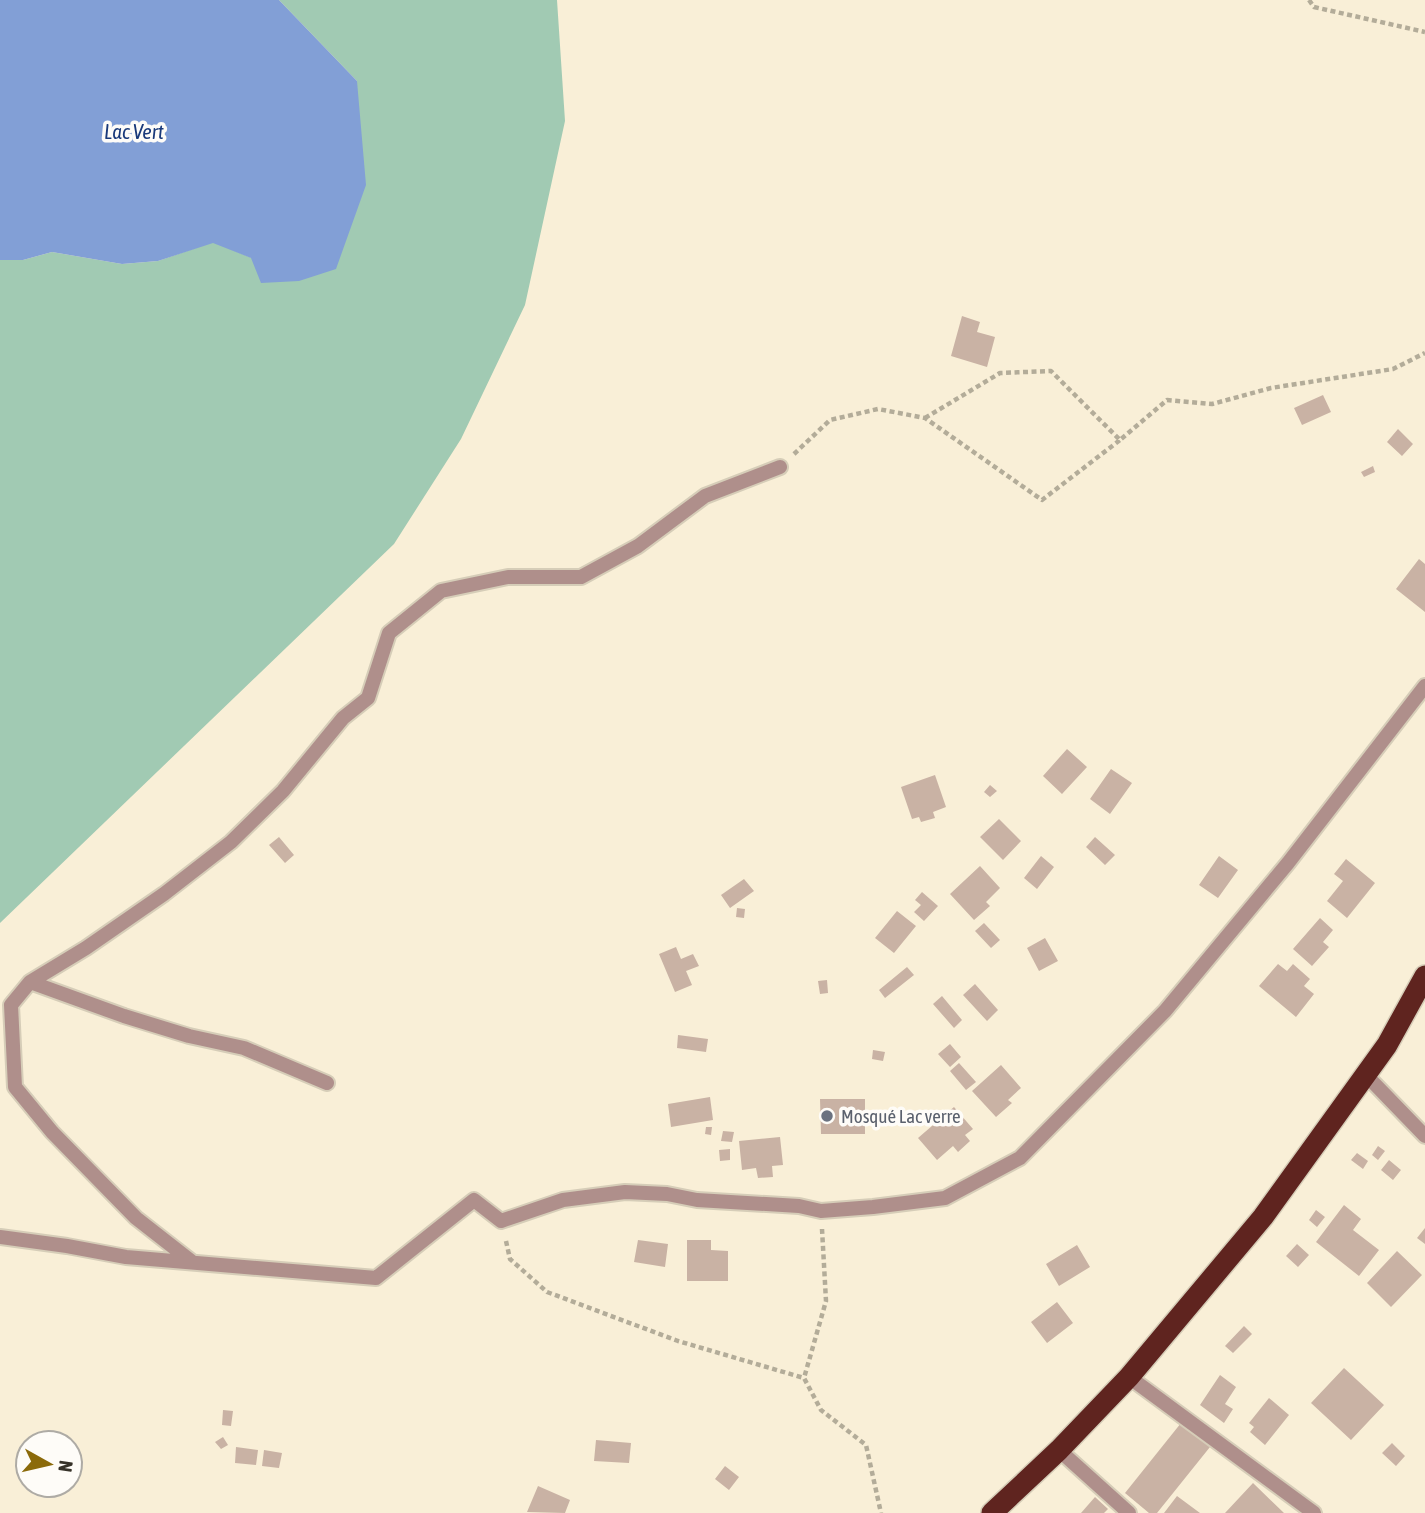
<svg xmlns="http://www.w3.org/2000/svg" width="1425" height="1513" font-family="'Asap Condensed',sans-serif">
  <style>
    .green { fill: #a1cab3 }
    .water { fill: #829fd6 }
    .building { fill: #c9b2a4 }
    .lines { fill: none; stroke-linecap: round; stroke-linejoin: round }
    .lane-casing { stroke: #d6cdb8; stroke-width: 18 }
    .street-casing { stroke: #d6cdb8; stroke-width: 18 }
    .highway-casing { stroke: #d6cdb8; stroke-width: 24 }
    .path { stroke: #b3ac99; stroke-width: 4.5; stroke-dasharray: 5 3.5; stroke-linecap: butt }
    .lane { stroke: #af8f8b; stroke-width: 14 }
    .street { stroke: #af8f8b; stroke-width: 14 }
    .highway { stroke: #5f241f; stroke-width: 21 }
    .worship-dot { fill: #6b7280; stroke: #fefcf8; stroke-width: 2.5 }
    .labels { text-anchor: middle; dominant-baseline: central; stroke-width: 7; stroke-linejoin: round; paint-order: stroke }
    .worship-label { font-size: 19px; fill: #5b616d; stroke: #fefcf8; text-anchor: start }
    .water-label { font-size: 21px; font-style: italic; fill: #19397a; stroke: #fefcf8 }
  </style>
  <rect width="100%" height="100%" fill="#f9efd7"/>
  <!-- green -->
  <path class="green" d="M279 0H557L565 121 525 305 461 439 394 544 0 923V260H23L52 252 122 264 158 261 213 242 252 258 357 81Z"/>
  <!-- water -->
  <path class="water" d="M0 0H279L357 81 366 185 336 269 299 281 261 283 251 258 213 243 158 261 122 264 52 252 23 260H0Z"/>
  <!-- building -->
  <path class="building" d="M962 316 980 322 977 332 995 337 987 367 951 356Z
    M1323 395 1331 412 1302 425 1294 408Z
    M1398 429 1413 444 1402 456 1387 442Z
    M1373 466 1375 472 1364 477 1361 472Z
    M1419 559 1425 564V612L1396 589Z
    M1067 749 1087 767 1062 794 1043 776Z
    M1111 769 1132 783 1110 814 1090 799Z
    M935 775 946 807 933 812 935 818 921 822 919 817 912 819 901 787Z
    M990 785 997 791 990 797 984 792Z
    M999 819 1021 841 1003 860 980 837Z
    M279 837 294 855 285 863 269 845Z
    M1095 837 1115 855 1105 865 1086 847Z
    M1041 856 1054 867 1037 889 1024 878Z
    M1219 856 1238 870 1218 898 1199 885Z
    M1346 859 1375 883 1347 918 1327 901 1343 881 1334 874Z
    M980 866 1000 888 986 902 990 906 974 920 950 894Z
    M744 879 754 891 730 908 721 895Z
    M922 892 938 906 924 921 914 912 921 905 915 900Z
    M737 908 745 909 744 918 736 917Z
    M897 911 916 926 894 953 875 938Z
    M1320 918 1333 930 1323 942 1329 947 1312 966 1293 949Z
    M984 923 1000 940 991 948 975 931Z
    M1045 938 1058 961 1039 971 1027 948Z
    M676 947 681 959 693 954 699 966 686 971 692 985 675 992 659 954Z
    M1278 964 1287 971 1293 964 1310 979 1304 986 1314 994 1296 1017 1259 986Z
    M907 967 914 975 885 998 879 990Z
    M827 980 828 993 820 994 818 981Z
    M975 984 998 1010 987 1021 963 995Z
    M942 996 962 1020 954 1028 933 1004Z
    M678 1035 708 1039 706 1052 677 1048Z
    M950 1044 961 1057 950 1067 938 1054Z
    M873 1050 885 1052 883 1061 872 1059Z
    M959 1063 976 1082 966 1090 950 1071Z
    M1001 1065 1021 1088 1008 1100 1012 1103 996 1117 972 1091Z
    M710 1097 713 1120 671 1127 668 1104Z
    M820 1099H865V1134H821Z
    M954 1107 973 1129 965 1135 970 1141 958 1152 953 1146 937 1160 918 1138Z
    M706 1127H712L711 1135 705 1134Z
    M723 1131 734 1132 732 1142 721 1141Z
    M780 1137 783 1165 772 1166 773 1177 758 1178 756 1168 742 1170 739 1141Z
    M1378 1146 1385 1151 1378 1160 1372 1155Z
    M730 1149V1160L720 1161 719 1150Z
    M1357 1153 1368 1161 1363 1169 1351 1160Z
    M1389 1160 1401 1170 1393 1180 1381 1170Z
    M1344 1205 1361 1219 1353 1230 1379 1250 1359 1276 1316 1242Z
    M1316 1210 1325 1217 1317 1227 1309 1220Z
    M1425 1228V1244L1417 1238Z
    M638 1240 668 1244 665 1267 634 1262Z
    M687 1240H711V1250L728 1251V1281H687Z
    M1297 1244 1309 1255 1298 1267 1286 1256Z
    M1077 1245 1090 1267 1059 1286 1046 1264Z
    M1397 1251 1422 1275 1391 1307 1367 1283Z
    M1057 1302 1073 1323 1047 1343 1031 1322Z
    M1244 1326 1252 1334 1233 1353 1225 1346Z
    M1344 1368 1384 1405 1351 1440 1311 1403Z
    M1220 1375 1236 1387 1225 1404 1233 1409 1224 1423 1200 1405Z
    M1269 1398 1289 1415 1265 1445 1250 1432 1254 1427 1249 1423Z
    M223 1410 233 1411 231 1426 222 1425Z
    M1181 1423 1210 1447 1157 1513H1149L1125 1493Z
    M223 1437 228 1445 221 1449 215 1442Z
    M596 1440 631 1443 629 1463 594 1461Z
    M1392 1443 1405 1456 1396 1466 1382 1453Z
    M236 1447 258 1450 256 1465 235 1463Z
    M264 1450 282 1453 279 1468 262 1466Z
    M725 1466 739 1477 729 1490 715 1479Z
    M1253 1483 1284 1513H1225Z
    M538 1486 570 1500 565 1513 527 1512Z
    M1177 1496 1200 1513H1164Z
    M1095 1497 1108 1509 1104 1513H1081Z"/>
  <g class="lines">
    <!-- lane casing -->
    <g class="lane-casing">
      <path id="lane" d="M1129 1377 1314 1513"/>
    </g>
    <!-- street casing -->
    <g class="street-casing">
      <path id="street" d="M30 982 124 1016 189 1036 244 1048 327 1083
        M1365 1074 1425 1136
        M0 1237 67 1246 126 1257 376 1278 474 1200 501 1221 563 1200 625 1192 667 1194 697 1200 799 1206 821 1211 873 1207 945 1198 1020 1158 1165 1011 1288 863 1425 686
        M191 1261 136 1218 52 1132 15 1087 11 1005 30 982 86 948 164 894 231 842 283 791 343 718 368 698 389 633 441 591 508 577H581L638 546 705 496 780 467
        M1059 1450 1129 1513"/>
    </g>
    <!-- highway casing -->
    <g class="highway-casing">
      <path id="highway" d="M992 1513 1059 1450 1129 1377 1263 1217 1387 1045 1425 976"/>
    </g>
    <!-- path -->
    <path class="path" d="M1309 0 1314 7 1425 32
      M925 418 1000 373 1051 371 1120 440 1167 400 1212 404 1271 388 1393 369 1425 353
      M794 454 830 420 878 409 925 418 1042 500 1120 440
      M822 1229 826 1301 804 1378 821 1410 866 1445 881 1513
      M506 1241 510 1259 547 1292 678 1341 804 1378"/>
    <!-- lane -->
    <use href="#lane" class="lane"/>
    <!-- street -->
    <use href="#street" class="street"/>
    <!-- highway -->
    <use href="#highway" class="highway"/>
  </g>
  <!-- markers -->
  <circle class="worship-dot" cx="827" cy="1116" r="7"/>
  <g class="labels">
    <!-- worship labels -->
    <g class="worship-label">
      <text x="841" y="1116">Mosqué Lac verre</text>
    </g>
    <!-- water labels -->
    <g class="water-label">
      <text x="134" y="131">Lac Vert</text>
    </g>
  </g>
  <!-- north arrow -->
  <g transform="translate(49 1464) rotate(98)"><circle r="33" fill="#fefcf8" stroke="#aeaba5" stroke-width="2"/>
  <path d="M0-5L12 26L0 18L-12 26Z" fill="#8b6a0a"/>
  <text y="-10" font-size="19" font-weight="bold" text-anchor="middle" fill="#363229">N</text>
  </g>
</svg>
